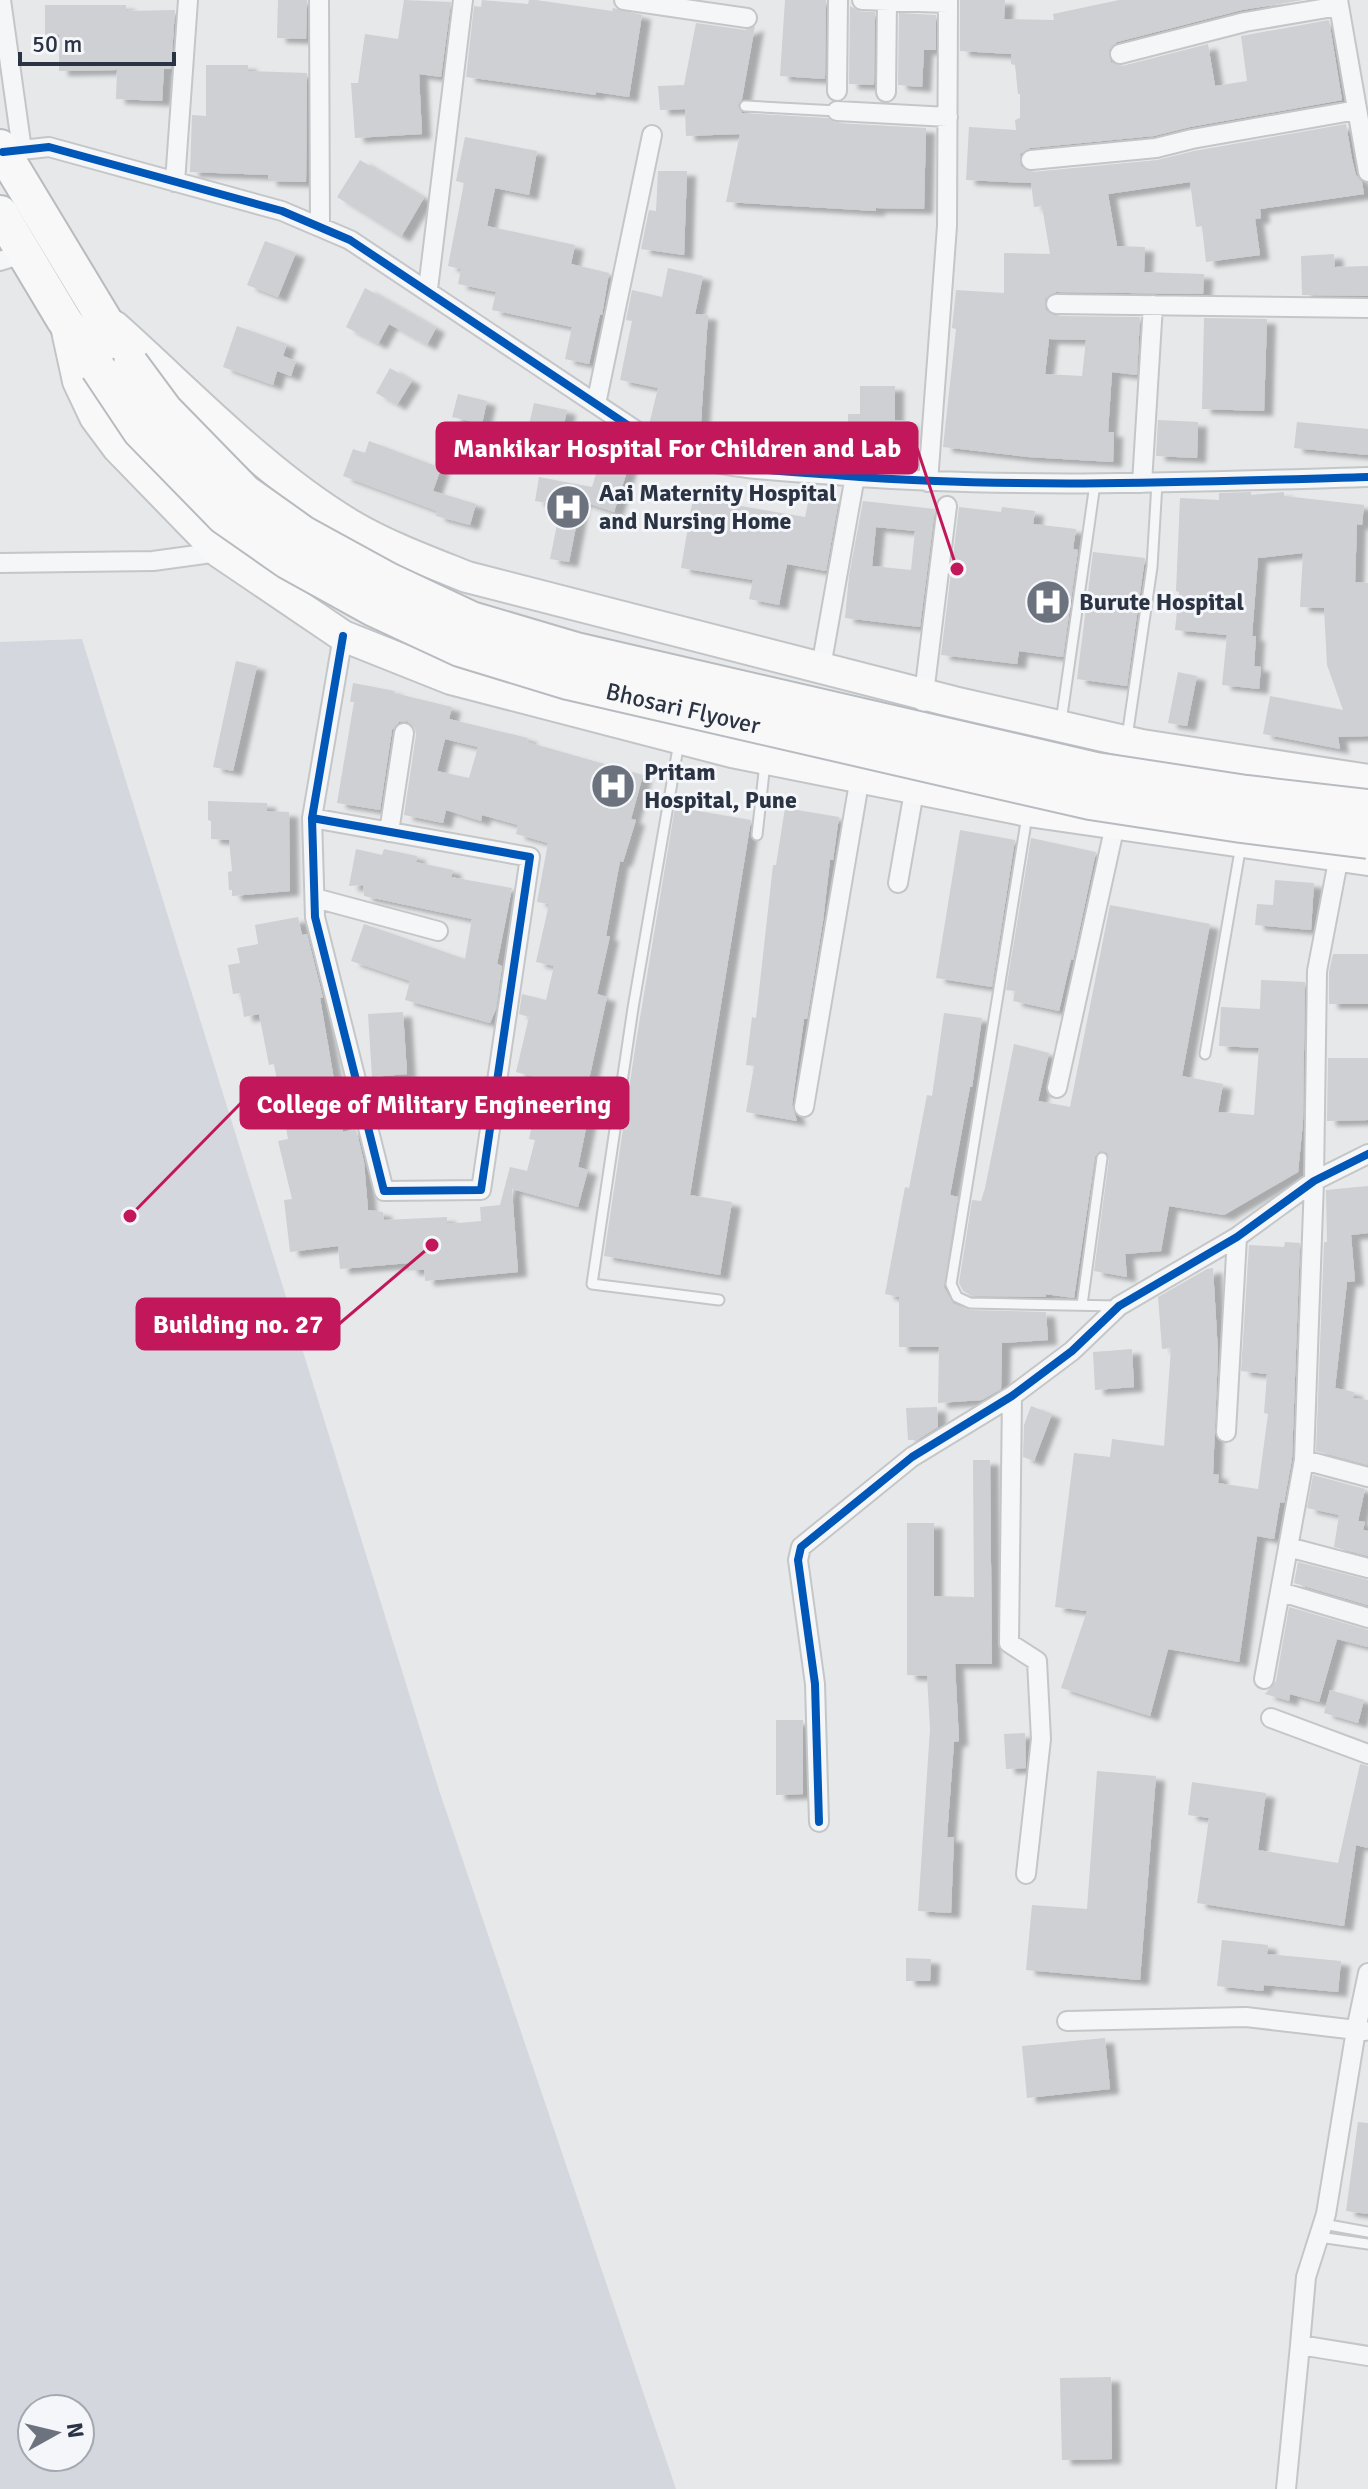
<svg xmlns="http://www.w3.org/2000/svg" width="1368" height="2489" font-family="Signika,sans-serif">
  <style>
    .built { fill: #d4d7dd; fill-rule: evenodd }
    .building { fill: #ced0d3; fill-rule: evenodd; filter: url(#shadow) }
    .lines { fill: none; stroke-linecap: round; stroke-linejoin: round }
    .lane-casing { stroke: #c4c6c8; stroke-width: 13 }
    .street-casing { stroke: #c4c6c8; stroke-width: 22 }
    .primary-casing { stroke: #c2c5c8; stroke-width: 34 }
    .highway-casing { stroke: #b8bbbf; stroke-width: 38 }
    .lane { stroke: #f5f6f7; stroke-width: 9 }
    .street { stroke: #f5f6f7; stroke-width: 18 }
    .primary { stroke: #f8f8f8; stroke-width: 30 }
    .highway { stroke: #f8f8f8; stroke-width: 34 }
    .highway-bridge-casing { stroke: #b8bbbf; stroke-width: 38; stroke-linecap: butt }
    .highway-bridge { stroke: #f8f8f8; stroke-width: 34 }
    .cycleway-casing { stroke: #f4f6f9; stroke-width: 13 }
    .cycleway { stroke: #0057b8; stroke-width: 8 }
    .labels { text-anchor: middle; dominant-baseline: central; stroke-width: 6; stroke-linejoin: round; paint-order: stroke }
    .poi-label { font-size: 24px; font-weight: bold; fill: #2b3445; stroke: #f4f6f9; text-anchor: start }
    .street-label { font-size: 24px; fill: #2b3445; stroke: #f4f6f9 }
    .leader { fill: none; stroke: #c2185b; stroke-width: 3 }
    .callout-dot { fill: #c2185b; stroke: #f4f6f9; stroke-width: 3 }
    .callout { fill: #c2185b; stroke: #c2185b; stroke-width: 3 }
    .callout-label { font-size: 26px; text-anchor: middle; font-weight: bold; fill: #fff }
  </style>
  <defs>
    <filter id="shadow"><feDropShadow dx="9" dy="5" stdDeviation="2" flood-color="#0004"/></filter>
  </defs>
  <rect width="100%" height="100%" fill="#e6e8ea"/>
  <!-- built -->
  <path class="built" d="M82 639 439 1790 676 2489H0V642ZM32 2409H80V2457H32Z"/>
  <!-- building -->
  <path class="building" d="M278 0H307L306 39 277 38Z
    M404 0 451 2 441 77 419 74 422 134 355 138 351 83H358L365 34 398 39Z
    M482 0 528 4 529 0H536L612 11 613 8 642 15 629 97 596 92V95L466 77 474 6 481 7Z
    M785 0H826L825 79 780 76Z
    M960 0H1005L1004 19 1054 20 1053 14 1119 0H1303L1242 10 1117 42 1109 50 1111 62 1122 66 1208 44 1215 86 1247 81 1241 36 1329 20 1342 100 1190 127 1154 136 1030 148 1020 154 1021 166 1032 172 1157 160 1194 151 1346 124 1352 159 1356 175 1362 182 1364 194 1260 209 1261 218 1255 219 1260 255 1206 262 1202 226 1196 227 1190 182 1108 194 1117 246 1145 247 1144 272 1204 274 1203 294 1056 292 1045 299 1046 310 1055 316 1140 317 1137 375 1112 372 1108 432H1114L1113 462 1028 457 943 447 956 329 952 328 956 290 1004 293V253L1050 254 1042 206 1034 207 1031 183 966 180 969 127 1016 130 1015 120 1020 118V94H1018L1015 65 1011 64V54L960 51ZM1049 339 1086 340 1082 376 1045 374Z
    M45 5H126V11L175 10 171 69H164L162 101 116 99 117 70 59 71V35H45Z
    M850 6 861 12H875L874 85 849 84Z
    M899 13 936 15V50H924L922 87 898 85Z
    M696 23 745 30 755 26 742 99 738 105 742 113 828 118 836 123 926 128 924 209 876 208V211L726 202 740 134 686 136 685 109 660 110 658 86 684 85Z
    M206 65H248V71L307 73 306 182 268 181V175L190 172 192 115 206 116Z
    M465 137 537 151 529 195 495 188 487 226 575 245 571 264 609 273 602 315 600 314 589 364 565 359 572 327 492 310 496 292 458 284 461 269 448 266 464 183 456 181Z
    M360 160 424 198 401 237 337 197Z
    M658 171H687L684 255 641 249 649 210 656 211Z
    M265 241 296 253 278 297 247 285Z
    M1334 254 1335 267 1368 266V296L1302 295 1301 256Z
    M668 268 703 276 695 314 708 315 701 422 764 428V425L786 427 785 453 762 451V447L694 441V437L653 428 649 425 658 388 620 380 632 321 626 320 632 290 662 297Z
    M365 288 436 328 427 345 389 324 378 344 346 327Z
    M1204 318 1267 319 1264 411 1202 409Z
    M237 326 287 344 283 356 296 361 291 376 277 371 273 385 223 367Z
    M390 368 412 381 397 405 376 393Z
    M860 386H895V420L909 421V441L848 440V414H860Z
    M458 394 487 401 482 424 452 417Z
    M534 403 567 410 555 466 521 459Z
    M1158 420 1198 422 1197 458 1156 456Z
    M1297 422 1368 429V455L1294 448Z
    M369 441 441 468 433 491 476 504 470 525 436 516 437 511 343 476 353 449 365 453Z
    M602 454 630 462 614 512 581 501 569 562 550 559 561 505 535 501 539 477 592 487Z
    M1251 492V495L1284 492V496L1364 505 1362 525 1357 524 1355 582 1368 583V736L1338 737 1340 749 1263 734 1270 696 1343 710 1327 665 1324 608 1300 607 1303 553 1258 558 1252 636H1256L1254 666 1261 667 1259 689 1222 685 1227 635 1175 630 1179 592 1176 591 1180 498 1219 500V493Z
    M810 493 839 499 826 571 787 564 779 605 749 599 753 580 681 568 693 498 805 517Z
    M863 501 935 509 920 627 845 618 849 576ZM876 527 915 531 911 570 872 566Z
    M959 507 1001 512 1002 507 1035 511 1033 524 1076 529 1073 549 1078 550 1063 657 1019 651 1017 664 941 655Z
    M1093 552 1145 558 1127 686 1077 679Z
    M236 661 257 666 233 771 213 767Z
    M1178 672 1197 676 1187 726 1168 723Z
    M353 683 395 691 394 693 452 707 449 719 528 738 527 742 643 775 631 819 636 820 623 862 620 861 606 936H610L597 994 607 997 583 1107 590 1109 578 1167 588 1170 578 1207 512 1189 518 1272 425 1281 424 1270H409V1263L340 1269 338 1246 290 1252 284 1200 292 1199 278 1141 288 1139 274 1064 269 1065 259 1014 244 1017 240 993 233 994 228 965 240 963 237 948 258 944 255 925 298 917 302 935 307 934 323 998H320L343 1132 356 1129 364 1162 368 1210 383 1212 384 1220 447 1217V1224L481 1221 480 1207 500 1205 510 1167 527 1171 535 1140 529 1139 542 1079 516 1072 529 1017 519 1014 522 994 546 1000 554 966 536 962 549 904 537 902 548 843 516 834 518 825 482 815 481 821 446 810 443 823 404 815 416 735 415 728 407 721 399 722 392 730 380 810 337 803 354 702H350ZM445 739 478 747 469 778 437 771Z
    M208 801 267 803V811L289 812 290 891 232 896V890H229L228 872 232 871 229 840 211 839V821L208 820Z
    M675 807 751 820 690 1195 732 1202 720 1275 604 1256 636 1042Z
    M785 808 839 817 833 860H830L823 921 807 1019H804L792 1105 797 1121 746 1112 754 1066 746 1065 752 1017 756 1018 773 865H776Z
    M960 830 1015 840 992 987 936 978Z
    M1031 838 1096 852 1073 960 1071 959 1059 1011 1013 1001 1015 991 1006 990Z
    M356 849 382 855 384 849 417 856 416 862 453 870 451 877 512 888 497 964 502 966 496 1009 490 1023 405 1000 410 981 351 961 364 924 465 959 472 919 364 896 363 885 349 886Z
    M1275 880 1314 883 1311 930 1255 925 1257 904 1273 905Z
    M1110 905 1210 924 1182 1076 1223 1084 1218 1112 1254 1115 1259 1048 1219 1046 1221 1007 1260 1009 1261 980 1305 982 1303 1122 1298 1172 1224 1215 1169 1206 1161 1251 1125 1254 1127 1277 1094 1271 1109 1159 1107 1153 1100 1151 1095 1157 1074 1298 1045 1294 1046 1297 972 1296 963 1291 959 1283 972 1200 981 1201 985 1188 1014 1044 1049 1053 1038 1101 1070 1107Z
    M1333 954H1368V1004H1329V972Z
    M403 1012 407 1074 372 1077 368 1014Z
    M944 1013 982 1018 972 1087H970L950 1195 958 1197 944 1287 953 1303 967 1310 1046 1312 1048 1340 1002 1343 1001 1389 982 1400 938 1403 939 1347H899V1297L885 1294 905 1187 909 1188 927 1095 932 1096Z
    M1328 1058H1368V1120L1327 1121Z
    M1368 1186V1233L1351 1235 1355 1281 1347 1282 1335 1388 1354 1392 1353 1398 1368 1400V1465L1316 1451 1324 1242H1327L1326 1190Z
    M1285 1242 1300 1243 1292 1459 1284 1503 1280 1502 1274 1539 1257 1536 1239 1662 1168 1649 1150 1716 1061 1688 1087 1611 1055 1607 1074 1453 1110 1457 1112 1439 1164 1446 1171 1348 1162 1349 1158 1297 1207 1269 1213 1268 1218 1353 1213 1474 1219 1475 1218 1483 1258 1489 1268 1414 1264 1413 1267 1374 1241 1371 1249 1245 1284 1247Z
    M1132 1349 1134 1387 1095 1390 1093 1352Z
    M1031 1406 1052 1414 1034 1461 1023 1457 1024 1425Z
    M937 1407 938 1427 917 1440H908L906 1408Z
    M973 1460H990L992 1664H955L959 1741 954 1742 947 1837H954L951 1913 918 1911 930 1729 927 1676 907 1675V1523H934V1596L974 1597Z
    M1313 1475 1365 1489 1358 1521 1365 1522 1363 1530 1368 1531V1556L1334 1547 1339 1515 1307 1508Z
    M1298 1562 1368 1580V1605L1294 1583Z
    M1289 1607 1368 1630V1647L1337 1639 1319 1702 1290 1694 1289 1701 1265 1694 1276 1681Z
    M1330 1690 1364 1700 1358 1723 1324 1713Z
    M776 1720H803V1794L776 1795Z
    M1025 1733 1026 1768 1006 1769 1004 1734Z
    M1360 1764 1368 1766V1848L1356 1845 1344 1926 1197 1903 1209 1818 1188 1815 1192 1782 1266 1793 1258 1850 1338 1863Z
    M1097 1771 1156 1776 1140 1980 1026 1970 1032 1905 1087 1909Z
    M1222 1940 1268 1945 1267 1954 1341 1961 1338 1992 1264 1985 1263 1991 1217 1986Z
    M906 1958 931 1959 930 1981H906Z
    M1105 2038 1110 2089 1027 2098 1022 2046Z
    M1358 2122 1368 2123V2214L1346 2211Z
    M1111 2377 1112 2459 1062 2460 1060 2378Z"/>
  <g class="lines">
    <!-- lane casing -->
    <g class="lane-casing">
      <path id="lane" d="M745 106 837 111
        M1061 722 1095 484
        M1127 737 1152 567 1157 483
        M679 742 633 1008 592 1284 719 1300
        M1027 816 951 1284 957 1297 970 1303 1116 1306
        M757 835 765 763
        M1205 1054 1241 845
        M1082 1305 1102 1158
        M1323 2224 1368 2232
        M1319 2237 1368 2244"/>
    </g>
    <!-- street casing -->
    <g class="street-casing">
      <path id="street" d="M1 0 22 150
        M319 0 320 227
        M624 0 747 18
        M862 0 948 3
        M1338 0 1368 172
        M1120 54 1245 22 1339 6
        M837 91 838 0
        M886 92 887 0
        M837 111 948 117
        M3 152 49 147 282 211 350 240 662 448C721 471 785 471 847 476 1021 489 1194 482 1368 477
        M1031 160 1156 148 1192 139 1357 110
        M175 182 188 0
        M0 261 23 254
        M428 289 463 0
        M1056 304 1368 308
        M596 404 652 135
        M928 482 947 226 948 0
        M1142 483 1153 305
        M0 563 153 561 219 552
        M821 667 855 476
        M923 702 947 506
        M312 818 530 857 481 1190 384 1191 315 917 312 818 343 636
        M389 832 404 733
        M898 883 916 780
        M315 898 438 931
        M1057 1088 1115 825
        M804 1107 860 777
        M1012 1396 1009 1643 1037 1661 1041 1739 1026 1874
        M1226 1432 1237 1237
        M1304 1460 1368 1477
        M1288 1547 1368 1568
        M1281 1592 1368 1618
        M1264 1679 1304 1460 1314 1181 1317 971 1339 856
        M1271 1718 1368 1754
        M819 1822 815 1684 798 1560 801 1547 912 1457 1012 1396 1072 1351 1119 1306 1237 1237 1314 1181 1368 1154
        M1067 2021 1246 2017 1365 2031
        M1300 2345 1306 2277 1326 2214 1356 2030 1368 1973
        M1286 2489 1300 2345 1368 2356"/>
    </g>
    <!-- primary casing -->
    <g class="primary-casing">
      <path id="primary" d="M66 326 78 381 95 417 118 448 219 552 343 636 451 679 732 752 1028 811 1368 860
        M114 326C188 392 264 473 349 524 386 546 427 561 467 577L954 702 1142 745 1368 780"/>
    </g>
    <!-- highway casing -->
    <g class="highway-casing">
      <path id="highway" d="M0 147 131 364
        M0 213 64 320 98 368"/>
    </g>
    <!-- lane -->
    <use href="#lane" class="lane"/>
    <!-- street -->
    <use href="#street" class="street"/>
    <!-- primary -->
    <use href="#primary" class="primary"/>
    <!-- highway -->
    <use href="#highway" class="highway"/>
    <!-- highway-bridge casing -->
    <g class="highway-bridge-casing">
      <g id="highway-bridge">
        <path d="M131 364 165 410 245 492 304 534 388 580 471 619 576 650 1096 770 1246 793 1368 807"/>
        <path id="s1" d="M98 368 140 431 224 517 287 561 374 609 460 649 568 682 1090 802 1241 825 1368 841"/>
      </g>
    </g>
    <!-- highway-bridge -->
    <use href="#highway-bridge" class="highway-bridge"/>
    <!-- cycleway casing -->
    <g class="cycleway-casing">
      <path id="cycleway" d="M3 152 49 147 282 211 350 240 662 448C721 471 785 471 847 476 1021 489 1194 482 1368 477
        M312 818 530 857 481 1190 384 1191 315 917 312 818 343 636
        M819 1822 815 1684 798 1560 801 1547 912 1457 1012 1396 1072 1351 1119 1306 1237 1237 1314 1181 1368 1154"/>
    </g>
    <!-- cycleway -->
    <use href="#cycleway" class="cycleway"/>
  </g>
  <!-- icons -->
  <defs>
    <g id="hospital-disc" transform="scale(2.3)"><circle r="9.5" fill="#6c737f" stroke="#f4f6f9"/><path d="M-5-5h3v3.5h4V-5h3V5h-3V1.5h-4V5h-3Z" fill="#fff"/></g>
  </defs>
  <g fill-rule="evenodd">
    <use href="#hospital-disc" x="568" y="507"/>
    <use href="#hospital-disc" x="1048" y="602"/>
    <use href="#hospital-disc" x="613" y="786"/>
  </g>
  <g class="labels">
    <!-- poi labels -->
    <g class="poi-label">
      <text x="599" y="493">Aai Maternity Hospital<tspan x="599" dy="28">and Nursing Home</tspan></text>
      <text x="1079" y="602">Burute Hospital</text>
      <text x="644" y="772">Pritam<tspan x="644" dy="28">Hospital, Pune</tspan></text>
    </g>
    <!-- street labels -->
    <g class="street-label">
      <text stroke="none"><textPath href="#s1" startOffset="698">Bhosari Flyover</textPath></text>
    </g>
  </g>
  <!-- callouts -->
  <path class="leader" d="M957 569L917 448M130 1216L241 1103M432 1245L339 1324"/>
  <g class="callout-dot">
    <circle cx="957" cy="569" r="8"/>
    <circle cx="130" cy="1216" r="8"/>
    <circle cx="432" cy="1245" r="8"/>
  </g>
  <g class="callout">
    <rect x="437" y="423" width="480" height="50" rx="8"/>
    <rect x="241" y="1078" width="387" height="50" rx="8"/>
    <rect x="137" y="1299" width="202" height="50" rx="8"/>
  </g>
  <g class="callout-label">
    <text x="677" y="457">Mankikar Hospital For Children and Lab</text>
    <text x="434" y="1113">College of Military Engineering</text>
    <text x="238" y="1333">Building no. 27</text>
  </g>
  <!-- north arrow -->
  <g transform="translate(56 2433) rotate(82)"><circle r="38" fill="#f4f6f9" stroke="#a4a8b1" stroke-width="2"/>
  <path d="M0-6L14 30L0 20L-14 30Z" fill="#6c737f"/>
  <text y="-12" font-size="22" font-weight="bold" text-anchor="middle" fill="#2b3445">N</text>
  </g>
  <!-- scale -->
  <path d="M20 52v12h154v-12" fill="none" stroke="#2b3445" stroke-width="4"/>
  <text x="32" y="52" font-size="24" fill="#2b3445" stroke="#f4f6f9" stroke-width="6" paint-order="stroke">50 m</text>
</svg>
